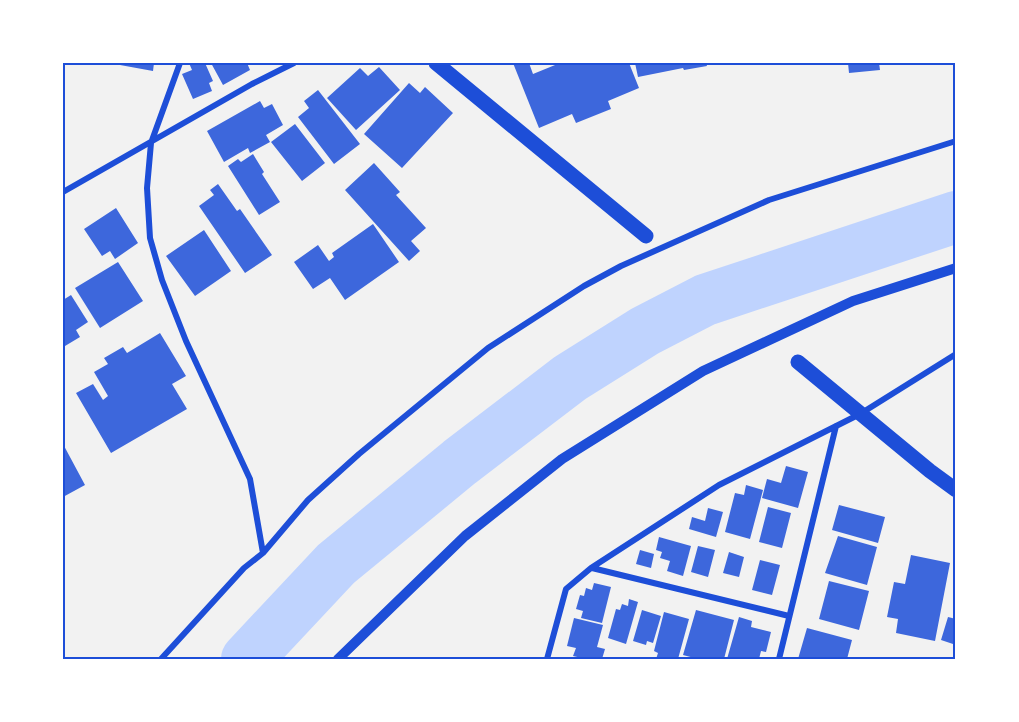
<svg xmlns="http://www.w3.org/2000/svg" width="1019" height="722" font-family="Montserrat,sans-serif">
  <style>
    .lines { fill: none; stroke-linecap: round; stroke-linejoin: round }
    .river { stroke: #bfd3fe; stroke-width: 52 }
    .building { fill: #3d67dc }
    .minor { stroke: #1d4ed8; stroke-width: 6 }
    .tertiary { stroke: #1d4ed8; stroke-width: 10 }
    .primary { stroke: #1d4ed8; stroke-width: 15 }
    .neatline { fill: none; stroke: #1d4ed8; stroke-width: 2 }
  </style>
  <rect width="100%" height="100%" fill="#f2f2f2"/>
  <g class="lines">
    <!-- river -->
    <path class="river" d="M247 659 336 564 460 462 570 378 645 331 705 300 956 217"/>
  </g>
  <!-- building -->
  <path class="building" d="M109 63H154L153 71Z
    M189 63H205L213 81 209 83 212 91 193 99 182 74 192 70Z
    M211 63H247L250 70 223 85Z
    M513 63H529L533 74 560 63H629L639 88 608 101 611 109 576 123 572 114 539 128Z
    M635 63H706L707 66 684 70 683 68 638 77Z
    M848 63H879L880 70 849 73Z
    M379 67 400 90 356 130 327 98 360 68 368 76Z
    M409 83 420 93 425 87 453 113 402 168 364 134Z
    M318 90 360 144 334 164 298 117 309 108 304 101Z
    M260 101 264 108 272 104 283 125 266 135 270 142 250 153 248 148 224 162 207 131Z
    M295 124 325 163 302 181 271 142Z
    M253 154 264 172 262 174 280 202 259 215 228 166 238 159 241 162Z
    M374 163 400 192 396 195 426 228 411 241 420 251 409 261 345 190Z
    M218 184 237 211 240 209 272 255 245 273 199 206 214 195 210 190Z
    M116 208 138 243 115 259 110 251 102 256 84 229Z
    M373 224 399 262 345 300 330 278 313 289 294 262 318 245 329 261 334 257 332 253Z
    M204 230 231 271 195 296 166 256Z
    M118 262 143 301 100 328 75 288Z
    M71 295 88 322 76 330 80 337 65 346 63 343V300Z
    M160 333 186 376 172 384 187 409 111 453 76 393 93 384 103 400 108 396 94 372 108 364 104 358 123 347 127 353Z
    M63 444 85 485 63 497Z
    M786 466 808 472 798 508 762 498 767 479 781 483Z
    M746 485 763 490 750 539 725 532 735 493 744 495Z
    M839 505 885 517 878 543 832 530Z
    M768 507 791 513 782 548 759 542Z
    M708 508 723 512 716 537 689 529 692 517 705 521Z
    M838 536 877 547 867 585 825 573Z
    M659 537 691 546 683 576 667 571 670 561 660 558 662 552 656 550Z
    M698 546 715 550 708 577 691 572Z
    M640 550 654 554 651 568 636 564Z
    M729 552 744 557 739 577 723 573Z
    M911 555 950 563 935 641 896 633 898 619 887 617 894 582 905 584Z
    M760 560 780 565 772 595 752 590Z
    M829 581 869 591 859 630 819 619Z
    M594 583 611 587 602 623 581 618 583 611 576 609 580 595 584 596 586 588 592 590Z
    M629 599 638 602 626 644 608 638 616 609 620 610 622 604 628 606Z
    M642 610 661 616 653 643 647 641 646 645 633 641Z
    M696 610 734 620 724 659H698L683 655Z
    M664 612 689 619 678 659H656L658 653 654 651Z
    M739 617 752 621 751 627 771 632 766 652 761 651 759 659H727Z
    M948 617 956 619V645L941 640Z
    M574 618 603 625 597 647 605 649 602 659H586L573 656 576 648 567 646Z
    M807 628 852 640 847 659H798Z"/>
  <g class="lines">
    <!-- minor -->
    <path class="minor" d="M180 63 151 143 147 188 150 238 162 280 186 341 250 479 263 553
      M63 192 252 84 294 63
      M592 568 789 616
      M161 659 244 568 263 553 308 500 359 454 488 348 584 286 621 266 769 200 956 141
      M547 659 566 589 591 568 719 485 860 414 956 354
      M779 659 836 426"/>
    <!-- tertiary -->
    <path class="tertiary" d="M338 659 465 536 562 459 703 371 853 301 956 268"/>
    <!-- primary -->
    <path class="primary" d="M436 63 646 236
      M798 362 930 471 956 490"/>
  </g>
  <!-- border -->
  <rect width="1019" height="722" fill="none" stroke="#ffffff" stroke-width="129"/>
  <rect x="64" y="64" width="890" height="594" class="neatline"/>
</svg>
